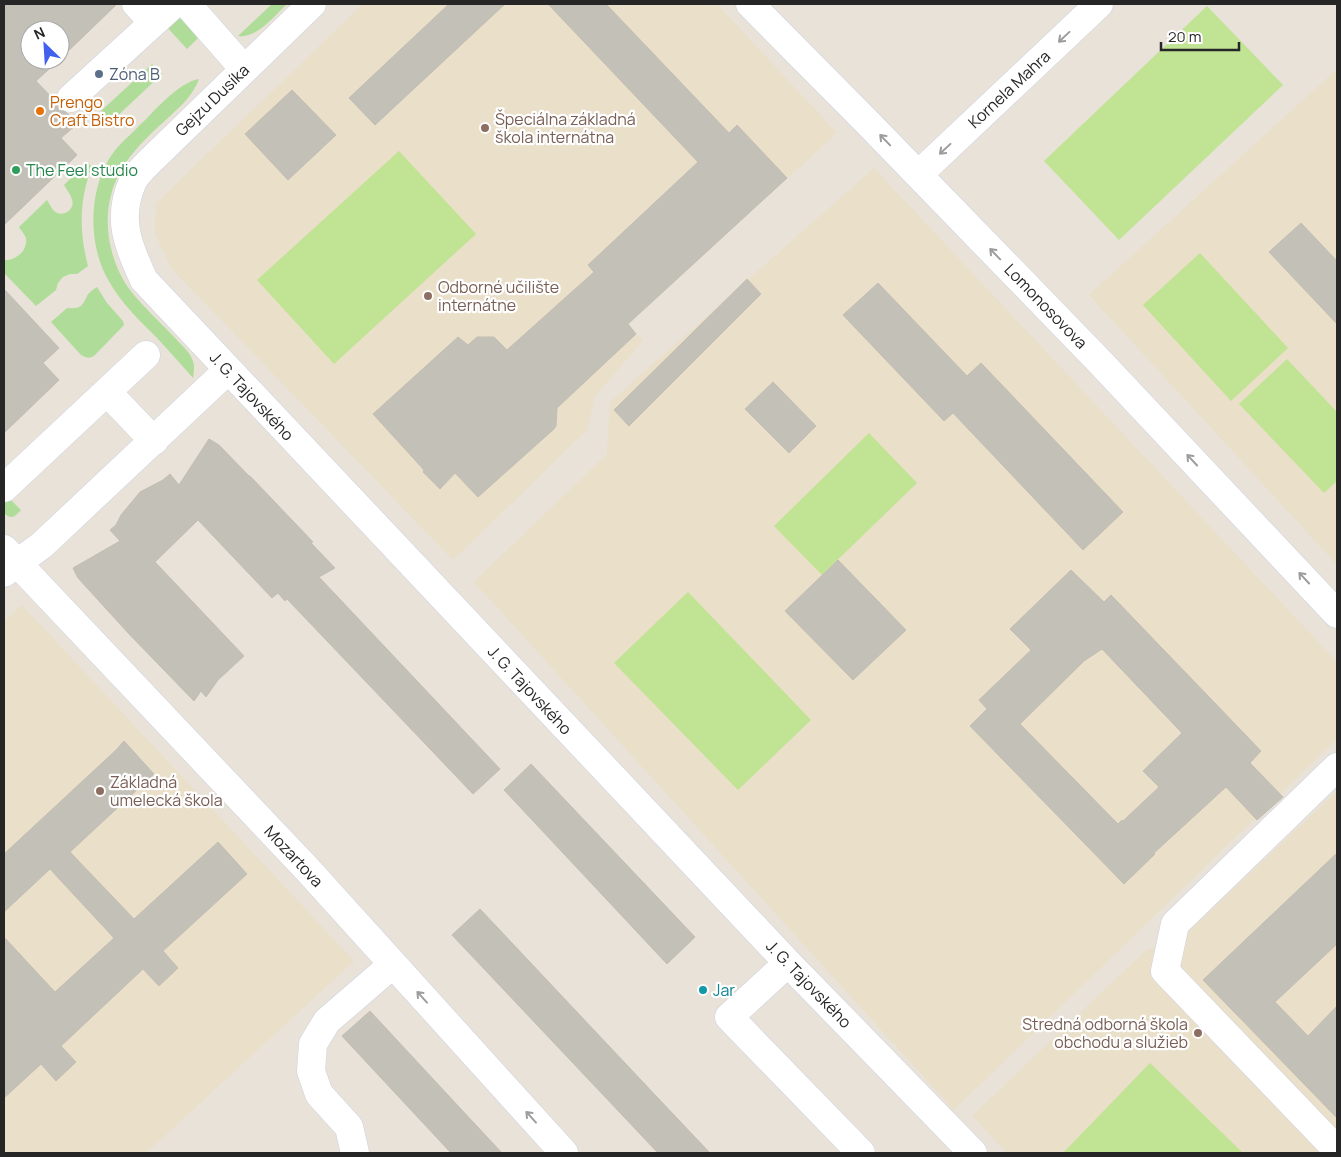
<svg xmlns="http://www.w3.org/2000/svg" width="1341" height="1157" font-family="Manrope,sans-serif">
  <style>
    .education { fill: #eadfc8 }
    .green { fill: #afdc98 }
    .pitch { fill: #c1e394 }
    .building { fill: #c3c0b7; stroke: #c3bdb3; fill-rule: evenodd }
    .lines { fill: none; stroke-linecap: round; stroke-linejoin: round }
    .minor-casing { stroke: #ced1df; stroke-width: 29 }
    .minor { stroke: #fff; stroke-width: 28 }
    .oneway { stroke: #9d9d9d }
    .service-dot { fill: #5c6f8a; stroke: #fff; stroke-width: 2 }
    .food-dot { fill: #e8710a; stroke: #fff; stroke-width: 2 }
    .education-dot { fill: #8d6e63; stroke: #fff; stroke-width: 2 }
    .leisure-dot { fill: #2e9e5b; stroke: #fff; stroke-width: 2 }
    .culture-dot { fill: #0f9aa8; stroke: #fff; stroke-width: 2 }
    .labels { text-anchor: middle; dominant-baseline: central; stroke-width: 4.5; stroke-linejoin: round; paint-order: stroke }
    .service-label { font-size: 16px; fill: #4e5e75; stroke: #fff; text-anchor: start }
    .street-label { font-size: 16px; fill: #262626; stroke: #fff }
    .food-label { font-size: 16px; fill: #c56008; stroke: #fff; text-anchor: start }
    .education-label { font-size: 16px; fill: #785e54; stroke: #fff; text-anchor: start }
    .leisure-label { font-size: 16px; fill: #27864d; stroke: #fff; text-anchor: start }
    .culture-label { font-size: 16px; fill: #0d838f; stroke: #fff; text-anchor: start }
  </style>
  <rect width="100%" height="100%" fill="#e8e2d8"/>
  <!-- education -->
  <path class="education" d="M363 4H717L837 133 628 324 643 341 595 396 587 430 453 560 171 268 155 233 156 203Z
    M1337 69V565L1089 295Z
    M874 168 1337 662V739L954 1110 474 582 607 454 610 402Z
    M22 605 354 961 146 1153H4V621Z
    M1337 791V1153H1007L972 1116 1145 951 1185 935Z"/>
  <!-- green -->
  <path class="green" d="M272 4H287C274 16 258 38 238 36Z
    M181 17 199 37 187 49 166 26 175 18Z
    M152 64 162 74 111 122 101 111Z
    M199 79C193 95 182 105 169 117 144 140 120 161 111 195 103 225 110 260 127 286 138 302 161 323 176 339 181 345 189 351 192 359 195 365 194 371 193 378 181 364 169 351 157 338 140 321 122 304 110 283 88 248 88 194 109 159 116 147 127 138 137 128 154 112 177 83 199 79Z
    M87 162 92 167C79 199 79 232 88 266L77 274H70L63 277 58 283 56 290 36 306 4 273V260C15 261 28 251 26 238 25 235 21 230 19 227L47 200C50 205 52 210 57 213 66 216 75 208 72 200 71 195 67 190 64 185Z
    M97 287 107 303 123 321 124 325 95 355C90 359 87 358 81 355L51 322 67 308C80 309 82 307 87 296 89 292 94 289 97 287Z
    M4 500 12 501 21 510C15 517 11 520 4 513Z"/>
  <!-- pitch -->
  <path class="pitch" d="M1207 6 1283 85 1119 240 1044 161Z
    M399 151 476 234 334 364 257 280Z
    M1200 253 1288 348 1231 401 1143 305Z
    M1287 359 1337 412V481L1324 493 1239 404Z
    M869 433 917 483 822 575 774 526Z
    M688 592 811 720 738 790 614 663Z
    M1150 1063 1243 1153H1063Z"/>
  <!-- building -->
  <path class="building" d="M4 4H117L60 59V30H30V60H59L36 81 56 102 60 109 67 113 77 124 61 138 77 155 4 225Z
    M449 4H505L375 125 349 98Z
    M548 4H606L729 133 737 125 787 178 628 324 636 334 557 408 556 426 554 429 478 497 455 473 440 489 423 472 424 470 373 414 458 337 468 345 477 337H494L507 350 594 272 588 265 698 162Z
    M292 90 336 135 288 180 245 134Z
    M1301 223 1337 261V324L1269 252Z
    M747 279 761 294 629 426 614 410Z
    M878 283 967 376 981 363 1123 512 1083 550 953 413 944 421 843 315Z
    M4 289 59 348 43 363 59 380 4 433Z
    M773 382 816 426 789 453 745 409Z
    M209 439 219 445 249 476H250L313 542 311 543 335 568 319 577 500 769 473 794 287 599 285 601 278 593 272 598 198 520 155 562 244 656 218 680 206 697 201 691 194 701 130 635 78 578 73 568 120 541 110 530 116 525 121 515 140 492 163 480 170 474 179 485Z
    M838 560 906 630 853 680 785 611Z
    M1071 570 1104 602 1111 595 1261 751 1250 763 1283 797 1257 820 1226 787 1154 853 1155 854 1124 884 970 726 987 709 979 700 1031 650 1010 629ZM1102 649 1182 733 1143 771 1159 787 1123 821 1122 820 1118 824 1020 724 1084 661Z
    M124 741 154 774 70 852 134 919 218 842 247 874 163 951 178 968 159 986 143 969 61 1046 76 1062 56 1081 41 1064 4 1098V937L55 992 114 938 50 869 4 912V854L116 750Z
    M531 764 695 937 667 964 504 790Z
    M1337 853V944L1275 1002 1308 1036 1337 1006V1118L1203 980Z
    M480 909 657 1097 710 1153H658L452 935Z
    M370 1011 460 1108 502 1153H451L342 1036Z"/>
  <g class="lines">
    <!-- minor casing -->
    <g class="minor-casing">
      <path id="minor" d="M136 4 153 22
        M187 4 244 69
        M312 4 148 163C143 168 136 175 133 181 116 218 128 246 144 280L788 963 973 1153
        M750 4 869 124 1100 362 1337 614
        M71 98 174 4
        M919 174 1099 4
        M107 392 154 441
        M4 488 146 355
        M4 549 307 869 564 1153
        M4 573 42 545 228 370
        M1337 767 1175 924 1165 971 1337 1150
        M788 963 729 1017 861 1153
        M355 1153 349 1127 319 1094 311 1071 313 1044 327 1021 392 965"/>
    </g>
    <!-- minor -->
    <use href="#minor" class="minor"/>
  </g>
  <!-- one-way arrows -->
  <defs><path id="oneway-shaft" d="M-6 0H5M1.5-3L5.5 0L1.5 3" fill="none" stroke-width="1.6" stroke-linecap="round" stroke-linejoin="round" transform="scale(1.25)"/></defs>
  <g class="oneway">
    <use href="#oneway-shaft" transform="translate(1064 37) rotate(137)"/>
    <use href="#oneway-shaft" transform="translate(885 140) rotate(-134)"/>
    <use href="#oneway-shaft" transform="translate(945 149) rotate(137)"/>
    <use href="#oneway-shaft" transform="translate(995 254) rotate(-134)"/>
    <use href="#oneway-shaft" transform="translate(1192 460) rotate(-133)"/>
    <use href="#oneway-shaft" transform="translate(1304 578) rotate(-133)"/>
    <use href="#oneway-shaft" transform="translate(422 997) rotate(-132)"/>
    <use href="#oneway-shaft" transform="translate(531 1117) rotate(-132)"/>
  </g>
  <!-- markers -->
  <circle class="service-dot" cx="99" cy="74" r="5"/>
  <circle class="food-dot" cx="40" cy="111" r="5"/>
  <g class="education-dot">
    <circle cx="485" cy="128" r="5"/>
    <circle cx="428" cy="296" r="5"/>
    <circle cx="100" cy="791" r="5"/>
    <circle cx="1198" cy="1033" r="5"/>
  </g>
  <circle class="leisure-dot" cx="16" cy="170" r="5"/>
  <circle class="culture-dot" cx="703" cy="990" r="5"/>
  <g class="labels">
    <!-- service labels -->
    <g class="service-label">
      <text x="109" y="74">Zóna B</text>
    </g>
    <!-- street labels -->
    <g class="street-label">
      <text transform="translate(1009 89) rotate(-43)">Kornela Mahra</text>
      <text transform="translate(212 100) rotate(-44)">Gejzu Dusíka</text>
      <text transform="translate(1046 306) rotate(46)">Lomonosovova</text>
      <text transform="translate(252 396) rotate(47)">J. G. Tajovského</text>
      <text transform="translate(530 690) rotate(47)">J. G. Tajovského</text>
      <text transform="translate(294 856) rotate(47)">Mozartova</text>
      <text transform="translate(809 984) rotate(46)">J. G. Tajovského</text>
    </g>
    <!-- food labels -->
    <g class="food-label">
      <text x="50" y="102">Prengo<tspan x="50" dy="18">Craft Bistro</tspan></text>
    </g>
    <!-- education labels -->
    <g class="education-label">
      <text x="495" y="119">Špeciálna základná<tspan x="495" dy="18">škola internátna</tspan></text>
      <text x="438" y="287">Odborné učilište<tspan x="438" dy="18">internátne</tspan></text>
      <text x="110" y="782">Základná<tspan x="110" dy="18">umelecká škola</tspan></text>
      <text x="1188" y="1024" text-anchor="end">Stredná odborná škola<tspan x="1188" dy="18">obchodu a služieb</tspan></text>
    </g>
    <!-- leisure labels -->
    <g class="leisure-label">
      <text x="26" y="170">The Feel studio</text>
    </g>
    <!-- culture labels -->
    <g class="culture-label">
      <text x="713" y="990">Jar</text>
    </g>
  </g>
  <!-- border -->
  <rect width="1341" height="1157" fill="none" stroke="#262626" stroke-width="10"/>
  <!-- north arrow -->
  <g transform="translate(45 45) rotate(335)"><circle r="24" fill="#ffffff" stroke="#a8a8a8"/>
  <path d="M0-4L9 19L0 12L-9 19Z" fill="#4160ed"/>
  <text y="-8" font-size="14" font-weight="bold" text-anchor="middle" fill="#262626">N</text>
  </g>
  <!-- scale -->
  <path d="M1161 42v8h78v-8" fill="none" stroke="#262626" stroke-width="2.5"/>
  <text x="1168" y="42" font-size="15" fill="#262626" stroke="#ffffff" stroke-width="4" paint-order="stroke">20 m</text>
</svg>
